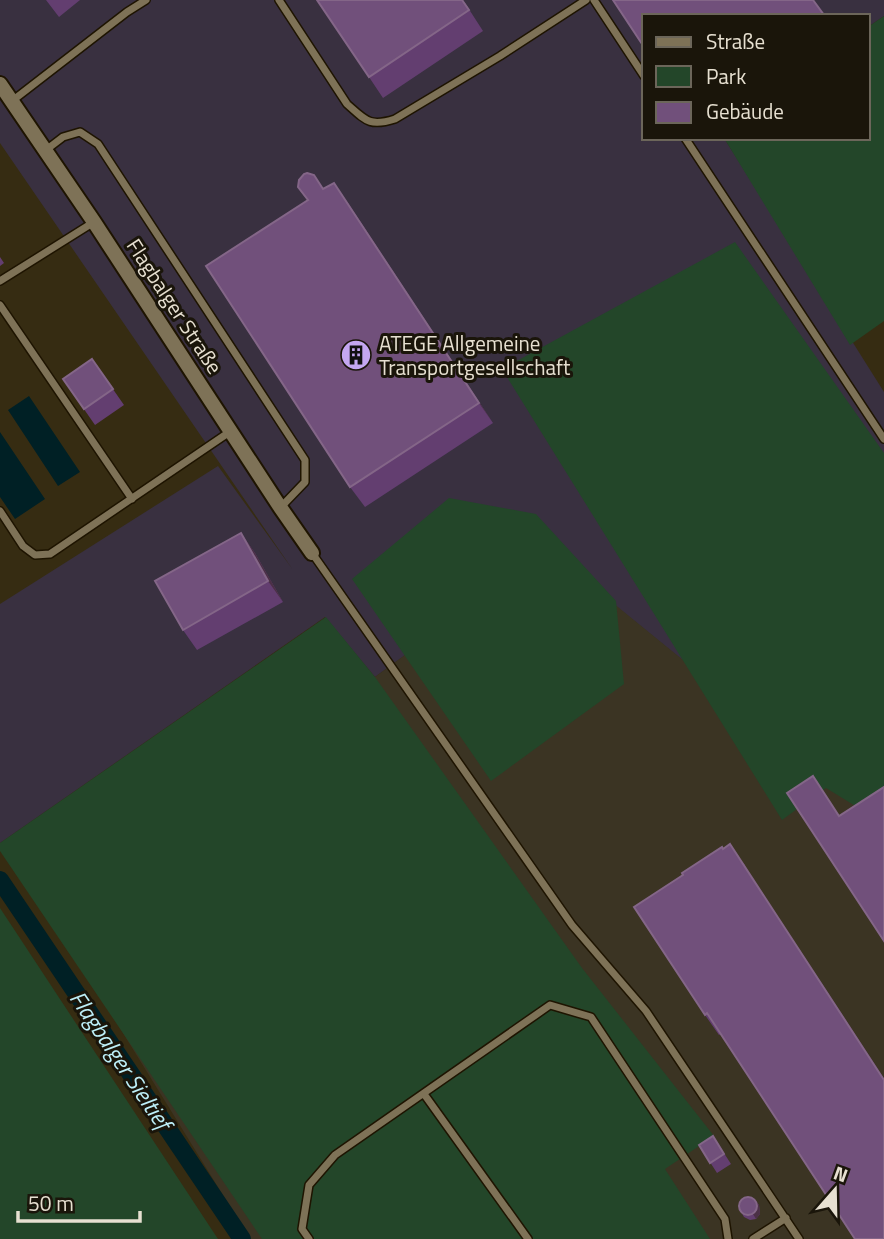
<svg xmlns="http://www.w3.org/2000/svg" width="884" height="1239" font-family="'Titillium Web',sans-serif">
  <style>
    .commercial { fill: #393040 }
    .industrial { fill: #3b3423 }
    .green { fill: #234629 }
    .water { fill: #002025 }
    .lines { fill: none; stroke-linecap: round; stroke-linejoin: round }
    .canal { stroke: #002025; stroke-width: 18 }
    .lane-casing { stroke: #1e1400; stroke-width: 10 }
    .street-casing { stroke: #1e1400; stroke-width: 18 }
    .lane { stroke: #7e7257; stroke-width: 7 }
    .street { stroke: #7e7257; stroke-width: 14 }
    .wall { fill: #633e70 }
    .shaded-wall { fill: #4b3046 }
    .building { fill: #71507b; stroke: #846688; stroke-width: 2 }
    .labels { text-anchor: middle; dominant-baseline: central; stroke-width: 6; stroke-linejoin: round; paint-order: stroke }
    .street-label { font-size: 21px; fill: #e7e0d1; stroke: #1a150a }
    .poi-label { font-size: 21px; fill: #e7e0d1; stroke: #1a150a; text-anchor: start }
    .water-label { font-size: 23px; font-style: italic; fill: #bdeff8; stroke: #1a150a }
  </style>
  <rect width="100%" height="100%" fill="#362c12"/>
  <!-- commercial -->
  <path class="commercial" d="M0 0H884V16L868 27V16H644V138H724L884 392V731L839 787 548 551 375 677 325 617 0 843V604L218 466 293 570 0 143Z"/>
  <!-- industrial -->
  <path class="industrial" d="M548 550 839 787 884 731V1239H250L41 900 375 677Z"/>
  <!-- green -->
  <path class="green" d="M884 16V321L850 345 724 138H868V27Z
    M735 242 884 453V789L857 807 826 788 782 820 502 369Z
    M449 498 536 514 616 601 624 684 491 781 352 579Z
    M326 617 375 677 582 968 714 1136 665 1169 710 1239H262L0 851V843Z
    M0 908 218 1239H0Z"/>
  <!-- water -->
  <path class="water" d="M29 396 80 472 58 486 8 410Z
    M0 432 45 499 15 519 0 497Z"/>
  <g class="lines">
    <!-- canal -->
    <path class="canal" d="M0 880 242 1239"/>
    <!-- lane casing -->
    <g class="lane-casing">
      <path id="lane" d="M279 0 347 104C366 121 370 127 395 119L500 56 586 0
        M594 0 644 76
        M12 101 127 12 146 0
        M685 138 884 439
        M46 150 63 137 80 132 98 144 305 460V482L281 507
        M0 281 94 222
        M0 305 132 499
        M0 511 23 546 35 555 50 554 231 431
        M312 553 572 925 646 1011 799 1239
        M424 1094 528 1239
        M309 1239 302 1229 309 1185 335 1155 550 1005 591 1017 725 1219 728 1239
        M753 1239 786 1218"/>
    </g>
    <!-- street casing -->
    <g class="street-casing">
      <path id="street" d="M0 84 94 222 280 507 312 553"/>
    </g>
    <!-- lane -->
    <use href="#lane" class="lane"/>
    <!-- street -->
    <use href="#street" class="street"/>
  </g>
  <!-- wall -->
  <path class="wall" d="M46 0H80L59 17Z
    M463 0 483 31 383 98 369 77Z
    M298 187 324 189 348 203 493 423 365 507 350 487 307 200Z
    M0 257 4 263 0 266Z
    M92 359 124 405 95 425 63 379Z
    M241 533 255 553 283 602 197 650 183 630Z
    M723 849 745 865 721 1034 719 1035 705 1015Z
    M713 1136 731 1164 717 1173 699 1145Z
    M755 1200 759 1205 760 1214 756 1219 750 1220 744 1217 741 1212Z"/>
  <!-- shaded-wall -->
  <path class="shaded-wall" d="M334 183 348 203 493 423 479 403Z
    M241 533 255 553 283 602 268 581Z
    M730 844 884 1078V1080Z
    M755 1200 759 1205 760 1214 756 1219 753 1214Z"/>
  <!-- building -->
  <path class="building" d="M317 0H462L469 10 369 77Z
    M613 0H813L824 15 644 16V47Z
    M307 173 314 175 323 189 334 183 479 403 350 487 206 266 308 200 298 187 299 180 304 174Z
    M92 359 113 389 84 409 63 379Z
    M241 533 268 581 183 630 155 581Z
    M813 776 839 816 884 787V941L787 793Z
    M730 844 884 1080V1239H855L707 1013 705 1015 634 907 683 875 682 873 722 847 723 849Z
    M713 1136 724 1154 710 1163 699 1145Z
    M739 1206a9 9 0 1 1 18 0a9 9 0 1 1-18 0Z"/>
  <!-- icons -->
  <defs>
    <g id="building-disc" transform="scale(1.575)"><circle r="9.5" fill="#c4a7f1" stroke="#1a150a"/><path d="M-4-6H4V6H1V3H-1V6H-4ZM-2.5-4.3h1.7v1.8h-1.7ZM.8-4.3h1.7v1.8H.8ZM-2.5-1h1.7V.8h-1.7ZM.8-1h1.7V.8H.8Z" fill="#111"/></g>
  </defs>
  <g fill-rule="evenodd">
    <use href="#building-disc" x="356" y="355"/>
  </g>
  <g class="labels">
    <!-- street labels -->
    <g class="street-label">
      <text transform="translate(175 306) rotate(57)">Flagbalger Straße</text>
    </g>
    <!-- poi labels -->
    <g class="poi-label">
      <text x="379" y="343">ATEGE Allgemeine<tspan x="379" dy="24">Transportgesellschaft</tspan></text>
    </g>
    <!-- water labels -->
    <g class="water-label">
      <text transform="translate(121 1060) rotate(56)">Flagbalger Sieltief</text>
    </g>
  </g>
  <!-- legend -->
  <rect x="642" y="14" width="228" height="126" fill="#1a150a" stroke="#6c665a" stroke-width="2"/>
  <rect x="656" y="37" width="35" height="10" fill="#7e7257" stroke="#6c665a" stroke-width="2"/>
  <text x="706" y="49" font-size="21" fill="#e7e0d1">Straße</text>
  <rect x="656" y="66" width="35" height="21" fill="#234629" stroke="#6c665a" stroke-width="2"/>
  <text x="706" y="84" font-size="21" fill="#e7e0d1">Park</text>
  <rect x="656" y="102" width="35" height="21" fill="#71507b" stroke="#6c665a" stroke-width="2"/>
  <text x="706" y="119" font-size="21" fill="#e7e0d1">Gebäude</text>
  <!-- north arrow -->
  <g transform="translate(835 1190) rotate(20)" stroke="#1a150a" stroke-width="5" paint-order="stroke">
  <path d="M0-5L12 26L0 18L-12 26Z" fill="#e7e0d1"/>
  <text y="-10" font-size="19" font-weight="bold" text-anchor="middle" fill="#e7e0d1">N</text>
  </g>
  <!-- scale -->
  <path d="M18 1211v10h122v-10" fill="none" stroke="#e7e0d1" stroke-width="3.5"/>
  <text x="28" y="1211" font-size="21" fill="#e7e0d1" stroke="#1a150a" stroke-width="5" paint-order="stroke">50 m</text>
</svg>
